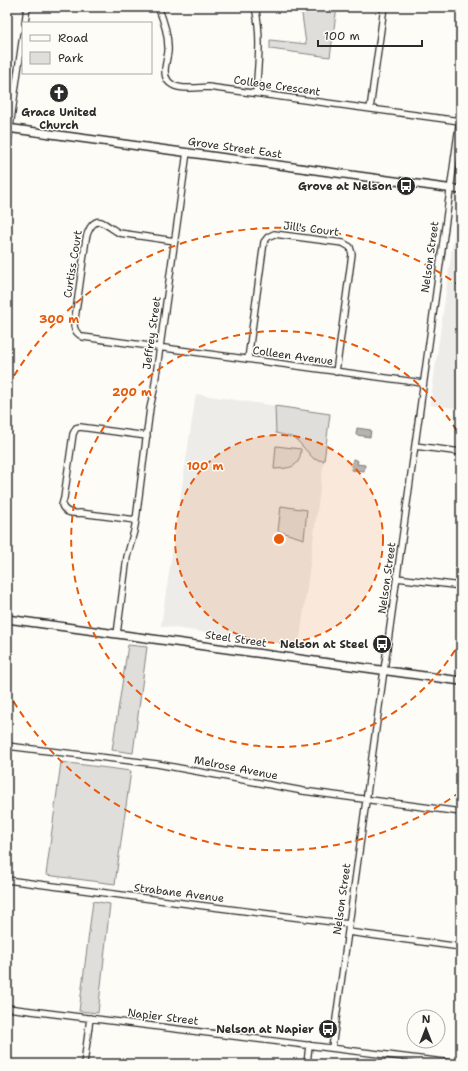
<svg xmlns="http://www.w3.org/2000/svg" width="468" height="1071" font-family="'Shantell Sans',sans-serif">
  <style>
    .built { fill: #edece8 }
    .green { fill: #dfdeda; stroke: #858482 }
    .water { fill: #b5b4b1; stroke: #7e7d7b }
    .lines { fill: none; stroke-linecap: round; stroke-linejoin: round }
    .minor-casing { stroke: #2b2b2b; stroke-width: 8 }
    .tertiary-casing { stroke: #2b2b2b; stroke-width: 10 }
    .minor { stroke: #fdfcf7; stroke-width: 5.5 }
    .tertiary { stroke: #fdfcf7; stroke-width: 7 }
    .ring { fill: none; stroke: #e8590c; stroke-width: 2; stroke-dasharray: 7 5 }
    .labels { text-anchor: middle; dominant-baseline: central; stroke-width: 3; stroke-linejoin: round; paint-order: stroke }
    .street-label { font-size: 11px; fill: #2b2b2b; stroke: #fdfcf7 }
    .poi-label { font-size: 11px; font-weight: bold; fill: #2b2b2b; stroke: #fdfcf7; text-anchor: end }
    .centre { fill: #e8590c; stroke: #fdfcf7; stroke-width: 2 }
    .ring-label { font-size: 12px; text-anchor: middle; font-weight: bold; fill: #e8590c; stroke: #fdfcf7; stroke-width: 3; stroke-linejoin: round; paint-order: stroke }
  </style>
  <rect width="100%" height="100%" fill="#fdfcf7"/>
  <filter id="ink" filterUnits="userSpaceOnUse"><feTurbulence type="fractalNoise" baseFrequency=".025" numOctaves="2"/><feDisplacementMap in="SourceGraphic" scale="8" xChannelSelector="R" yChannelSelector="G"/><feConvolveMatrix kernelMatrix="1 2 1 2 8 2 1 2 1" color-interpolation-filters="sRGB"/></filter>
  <g filter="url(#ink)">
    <!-- built -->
    <path class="built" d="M459 199H461V409L430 405Z
      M196 394 330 414 299 646 161 626Z"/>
    <!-- green -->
    <path class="green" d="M301 7H337L330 57 270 49V40L306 44Z
      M275 406 330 414 324 461 314 459 295 438 276 433Z
      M276 446 301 449C300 468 291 468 274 469Z
      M281 506 307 510 304 539 278 531Z
      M128 645 147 647 133 753 112 750Z
      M61 762 131 771 115 884 46 875Z
      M93 901 110 904 98 1013 79 1011Z"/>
    <!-- water -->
    <path class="water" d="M357 428 371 430 370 437 356 435Z
      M353 459 357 460 358 461 357 464 365 465 364 471 351 470Z"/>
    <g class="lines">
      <!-- minor casing -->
      <g class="minor-casing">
        <path id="minor" d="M158 7C164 21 169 37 168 52 167 59 165 65 165 71 165 93 194 88 208 87L460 121
          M255 7C262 36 258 64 256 93
          M25 23 27 7
          M370 109 384 7
          M7 148 23 35
          M175 241 119 233C114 230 110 227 105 224 94 216 88 230 86 239L74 326C75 332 78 334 83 337L423 383
          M248 359 264 242 268 237 274 234 343 243 350 247 352 254 336 372
          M415 446 461 452
          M136 520 80 513C72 514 65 513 62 505L64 498 73 434 76 428 80 427 147 436
          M397 578 461 586
          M117 634 127 557 134 531 136 520 150 408 154 390 187 152
          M7 746 157 764 303 791 461 812
          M7 880 205 906 349 924
          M348 932 461 947
          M7 1008 460 1064
          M332 1048 461 111
          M84 1064 90 1018
          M307 1064 309 1045"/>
      </g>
      <!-- tertiary casing -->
      <g class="tertiary-casing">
        <path id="tertiary" d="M7 128 461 190
          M7 619 461 681"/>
      </g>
      <!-- minor -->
      <use href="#minor" class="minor"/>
      <!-- tertiary -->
      <use href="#tertiary" class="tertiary"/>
    </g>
  </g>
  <!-- distance rings -->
  <circle cx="279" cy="539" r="104" fill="#e8590c" fill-opacity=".12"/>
  <g class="ring">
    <circle cx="279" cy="539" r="104"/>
    <path d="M461 640A208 208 0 1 1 461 438"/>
    <path d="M460 792A311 311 0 0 1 8 692M8 386A311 311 0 0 1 460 286"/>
  </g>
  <!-- icons -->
  <defs>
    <g id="church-disc" transform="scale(1)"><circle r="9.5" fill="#2b2b2b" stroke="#fdfcf7"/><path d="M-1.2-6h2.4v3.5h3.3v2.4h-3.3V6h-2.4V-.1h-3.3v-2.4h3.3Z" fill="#fff"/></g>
    <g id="bus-disc" transform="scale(1)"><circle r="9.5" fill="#2b2b2b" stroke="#fdfcf7"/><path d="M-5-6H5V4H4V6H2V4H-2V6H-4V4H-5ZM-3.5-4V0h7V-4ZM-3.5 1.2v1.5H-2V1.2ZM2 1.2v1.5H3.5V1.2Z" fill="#fff"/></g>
  </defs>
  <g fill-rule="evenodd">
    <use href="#church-disc" x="59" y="93"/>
    <use href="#bus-disc" x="406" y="186"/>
    <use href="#bus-disc" x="382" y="644"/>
    <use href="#bus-disc" x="328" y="1029"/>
  </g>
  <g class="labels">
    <!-- street labels -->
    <g class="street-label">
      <text transform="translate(277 86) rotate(8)">College Crescent</text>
      <text transform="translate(235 148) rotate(8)">Grove Street East</text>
      <text transform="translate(311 229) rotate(7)">Jill's Court</text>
      <text transform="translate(430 257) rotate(-82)">Nelson Street</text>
      <text transform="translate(73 264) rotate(-81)">Curtiss Court</text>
      <text transform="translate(152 333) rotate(-82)">Jeffrey Street</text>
      <text transform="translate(293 356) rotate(8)">Colleen Avenue</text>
      <text transform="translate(387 578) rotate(-82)">Nelson Street</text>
      <text transform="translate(236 639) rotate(8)">Steel Street</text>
      <text transform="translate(236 768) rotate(11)">Melrose Avenue</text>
      <text transform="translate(179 893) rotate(7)">Strabane Avenue</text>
      <text transform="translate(342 899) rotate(-82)">Nelson Street</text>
      <text transform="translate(163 1017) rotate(7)">Napier Street</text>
    </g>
    <!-- poi labels -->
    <g class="poi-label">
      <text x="59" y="112" text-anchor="middle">Grace United<tspan x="59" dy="13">Church</tspan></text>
      <text x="392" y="186">Grove at Nelson</text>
      <text x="368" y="644">Nelson at Steel</text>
      <text x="314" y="1029">Nelson at Napier</text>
    </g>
  </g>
  <circle cx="279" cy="539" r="6" class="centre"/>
  <g class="ring-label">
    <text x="59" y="323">300 m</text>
    <text x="132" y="396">200 m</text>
    <text x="205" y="470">100 m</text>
  </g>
  <!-- margin -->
  <rect width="468" height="1071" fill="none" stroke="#fdfcf7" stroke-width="24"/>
  <rect x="12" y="12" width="444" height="1047" fill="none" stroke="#2b2b2b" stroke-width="1.5" filter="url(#ink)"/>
  <!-- legend -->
  <rect x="22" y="22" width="130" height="52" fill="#fdfcf7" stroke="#a9a8a5"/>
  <rect x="30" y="35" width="20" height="6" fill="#fdfcf7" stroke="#a9a8a5"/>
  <text x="58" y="42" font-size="12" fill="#2b2b2b">Road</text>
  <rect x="30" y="52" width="20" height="12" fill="#dfdeda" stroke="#a9a8a5"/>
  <text x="58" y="62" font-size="12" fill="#2b2b2b">Park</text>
  <!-- north arrow -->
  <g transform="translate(426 1029)"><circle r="19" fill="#fdfcf7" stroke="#a9a8a5"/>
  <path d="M0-3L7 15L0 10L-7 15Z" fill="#2b2b2b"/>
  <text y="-6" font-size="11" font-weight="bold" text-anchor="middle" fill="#2b2b2b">N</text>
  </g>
  <!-- scale -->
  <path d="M318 40v6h104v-6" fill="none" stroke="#2b2b2b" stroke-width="2"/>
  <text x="324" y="40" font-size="12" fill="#2b2b2b" stroke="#fdfcf7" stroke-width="3" paint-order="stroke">100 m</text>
</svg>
